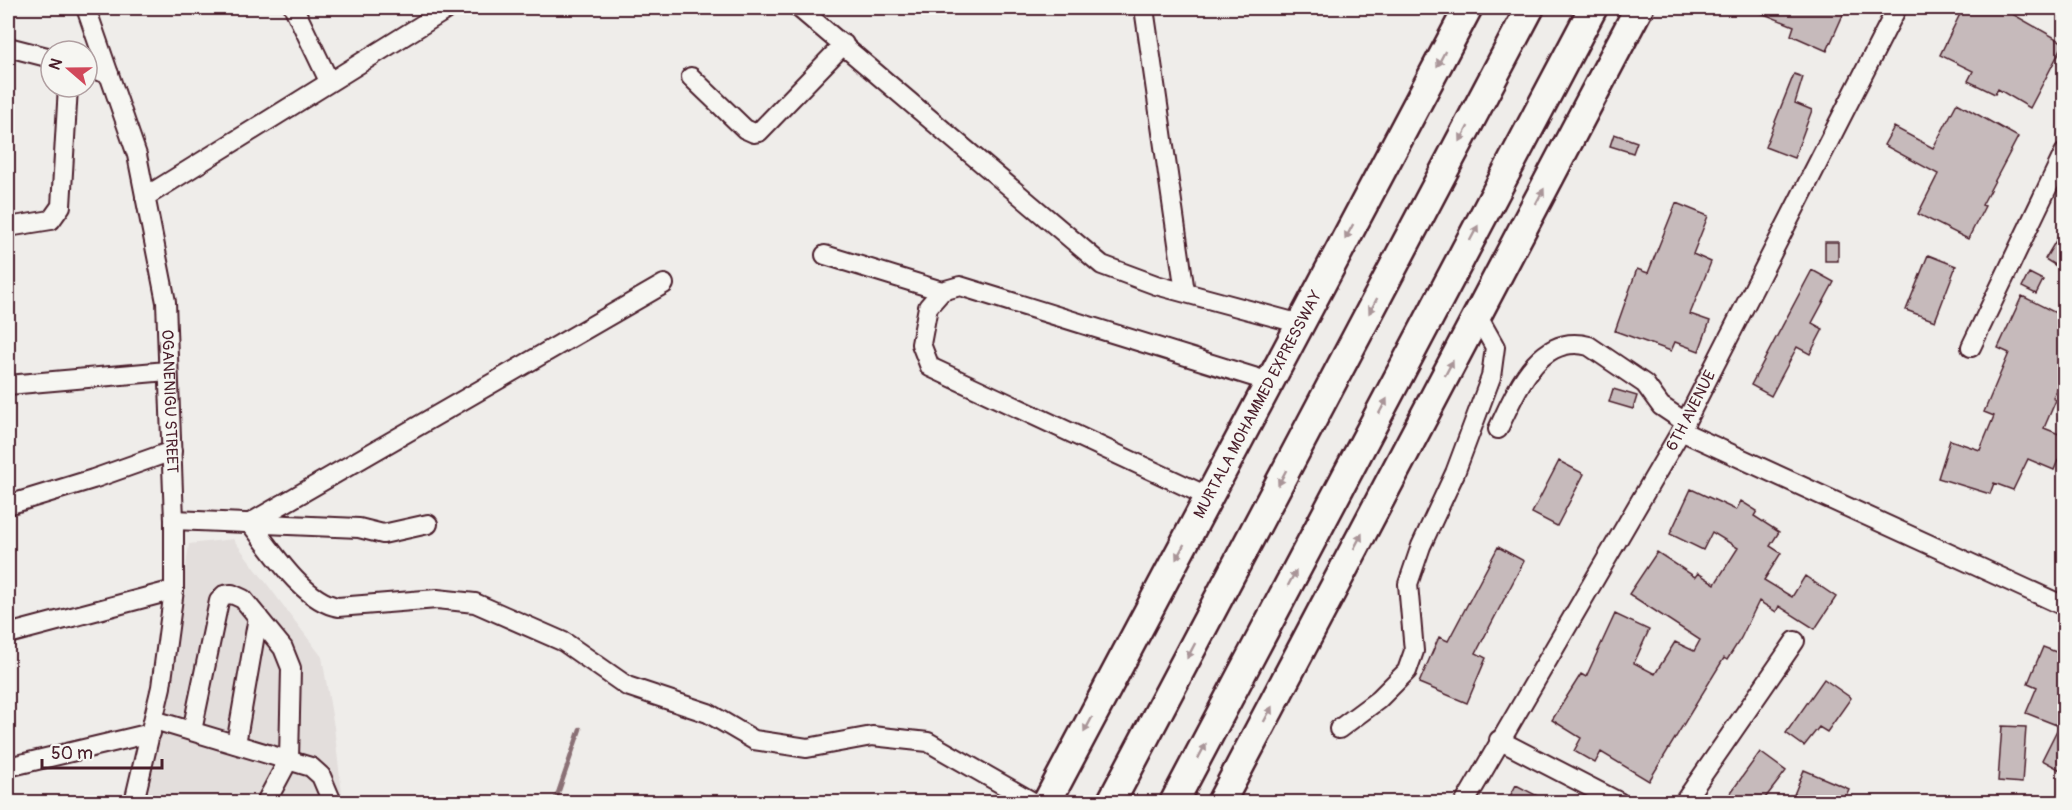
<svg xmlns="http://www.w3.org/2000/svg" width="2072" height="810" font-family="Pangolin,sans-serif">
  <style>
    .built { fill: #e3dedc }
    .lines { fill: none; stroke-linecap: round; stroke-linejoin: round }
    .stream { stroke: #8a6f74; stroke-width: 4.5 }
    .building { fill: #c6babb; stroke: #4a1f2b; stroke-width: 1.5 }
    .minor-casing { stroke: #4a1f2b; stroke-width: 22 }
    .highway-casing { stroke: #4a1f2b; stroke-width: 32 }
    .minor { stroke: #f6f6f2; stroke-width: 18 }
    .highway { stroke: #f6f6f2; stroke-width: 27 }
    .oneway { fill: #a99598 }
    .labels { text-anchor: middle; dominant-baseline: central; stroke-width: 6; stroke-linejoin: round; paint-order: stroke }
    .street-label { font-size: 16px; fill: #4a1f2b; stroke: #f6f6f2 }
  </style>
  <rect width="100%" height="100%" fill="#efedea"/>
  <filter id="ink" filterUnits="userSpaceOnUse"><feTurbulence type="fractalNoise" baseFrequency=".0167" numOctaves="2"/><feDisplacementMap in="SourceGraphic" scale="12" xChannelSelector="R" yChannelSelector="G"/><feConvolveMatrix kernelMatrix="1 2 1 2 8 2 1 2 1" color-interpolation-filters="sRGB"/></filter>
  <g filter="url(#ink)">
    <!-- built -->
    <path class="built" d="M233 539 322 657 334 727 343 802H138L167 708 189 544Z"/>
    <g class="lines">
      <!-- stream -->
      <path class="stream" d="M555 802 580 729"/>
    </g>
    <!-- building -->
    <path class="building" d="M1749 8H1846L1827 51 1791 35 1794 26Z
      M1963 8H2002L2064 43 2030 108 1998 89 1995 94 1968 81 1973 71 1940 55Z
      M1794 74 1803 77 1795 103 1812 110 1794 158 1765 147Z
      M1957 103 2018 137 1982 205 1985 206 1968 239 1918 214 1938 174 1884 145 1894 127 1933 148Z
      M1614 134 1637 142 1633 153 1610 146Z
      M1676 203 1708 216 1693 254 1711 262 1690 314 1710 321 1699 351 1675 342 1671 351 1615 331 1637 269 1648 273Z
      M2064 227V271L2045 259Z
      M1825 242H1838V261H1825Z
      M1928 255 1956 266 1935 321 1906 310Z
      M1812 270 1834 282 1812 323 1823 329 1810 354 1797 347 1771 396 1751 385Z
      M2029 273 2043 280 2036 294 2022 287Z
      M2022 296 2064 317V375L2053 398 2056 400 2044 428 2064 436V454L2061 453 2054 470 2028 459 2013 490 1994 483 1990 494 1938 478 1950 440 1980 450 1994 416 1984 412 2009 353 1998 348Z
      M1613 389 1637 396 1633 409 1609 402Z
      M1559 461 1584 474 1557 526 1532 513Z
      M1691 489 1736 510 1741 501 1757 511 1754 516 1779 532 1770 546 1781 553 1764 580 1792 597 1805 576 1836 597 1815 629 1779 606 1776 612 1759 601 1741 638 1727 660 1724 658 1649 781 1601 752 1595 763 1574 751 1581 738 1552 720 1581 674 1586 677 1615 614 1649 630 1634 663 1655 674 1675 642 1694 651 1700 640 1629 594 1657 552 1695 577 1698 573 1715 584 1738 548 1712 532 1703 550 1670 534Z
      M1498 547 1524 561 1476 653 1486 658 1467 703 1419 683 1439 637 1448 641Z
      M2043 647 2064 655V772L2042 760 2059 726 2026 713 2037 687 2028 683Z
      M1824 679 1851 698 1827 732 1819 727 1804 746 1786 733Z
      M2002 726 2026 727 2022 783 1998 781Z
      M1760 752 1786 771 1762 802H1724Z
      M1804 770 1849 789 1843 802H1791Z
      M1516 785 1549 802H1507Z"/>
    <g class="lines">
      <!-- minor casing -->
      <g class="minor-casing">
        <g id="minor">
          <path id="s1" d="M86 8 137 155 166 302 174 520V590L161 687 134 802"/>
          <path d="M294 8 329 81"/>
          <path d="M799 8 1102 265 1156 285 1301 324"/>
          <path d="M1144 8 1185 292"/>
          <path d="M8 47 51 58"/>
          <path d="M87 68 109 74"/>
          <path d="M691 77 745 129 754 133 759 132 844 44"/>
          <path d="M145 197 449 8"/>
          <path d="M8 227 51 220 61 206 68 87"/>
          <path d="M825 255 942 291"/>
          <path d="M1971 347 2064 153"/>
          <path d="M8 385 167 371"/>
          <path d="M1498 429C1515 394 1538 332 1589 346L1645 384 1661 406 1685 422"/>
          <path d="M1681 431 2064 606"/>
          <path d="M1209 497 930 367 921 344 928 307 942 291 960 286 1270 382"/>
          <path d="M8 505 93 479 172 451"/>
          <path d="M174 520 359 528 383 534 428 524"/>
          <path d="M250 523C272 550 303 601 338 607L437 599 475 603 564 642 627 686 708 713 754 740 807 748 872 736 928 742 1033 802"/>
          <path d="M250 523 664 284"/>
          <path d="M8 634 174 590"/>
          <path d="M154 720 311 767 321 776 332 802"/>
          <path d="M1339 729 1378 700 1407 671 1414 651 1408 584 1421 546 1455 473 1491 377 1495 347 1477 315"/>
          <path d="M192 731 219 601 224 595 232 594 243 599 283 648 291 668 289 759 266 802"/>
          <path d="M1499 740 1619 802"/>
          <path d="M236 744 258 617"/>
          <path d="M8 767 151 733"/>
          <path id="s2" d="M1465 802 1681 431 1897 8"/>
          <path d="M1684 802 1795 641"/>
        </g>
      </g>
      <!-- highway casing -->
      <g class="highway-casing">
        <g id="highway">
          <path id="s3" d="M1047 802 1468 8"/>
          <path d="M1111 802 1530 8"/>
          <path d="M1174 802 1593 8"/>
          <path d="M1221 802 1639 8"/>
        </g>
      </g>
      <!-- minor -->
      <use href="#minor" class="minor"/>
      <!-- highway -->
      <use href="#highway" class="highway"/>
    </g>
    <!-- one-way arrows -->
    <defs><path id="oneway-solid" d="M-6-.8H1V-3.2L6.5 0L1 3.2V.8H-6Z" transform="scale(1.5)"/></defs>
    <g class="oneway">
      <use href="#oneway-solid" transform="translate(1441 59) rotate(118)"/>
      <use href="#oneway-solid" transform="translate(1464 134) rotate(118)"/>
      <use href="#oneway-solid" transform="translate(1540 196) rotate(-62)"/>
      <use href="#oneway-solid" transform="translate(1349 232) rotate(118)"/>
      <use href="#oneway-solid" transform="translate(1474 233) rotate(-62)"/>
      <use href="#oneway-solid" transform="translate(1373 306) rotate(118)"/>
      <use href="#oneway-solid" transform="translate(1449 368) rotate(-62)"/>
      <use href="#oneway-solid" transform="translate(1383 406) rotate(-62)"/>
      <use href="#oneway-solid" transform="translate(1282 478) rotate(118)"/>
      <use href="#oneway-solid" transform="translate(1358 541) rotate(-62)"/>
      <use href="#oneway-solid" transform="translate(1180 552) rotate(118)"/>
      <use href="#oneway-solid" transform="translate(1292 578) rotate(-62)"/>
      <use href="#oneway-solid" transform="translate(1191 651) rotate(118)"/>
      <use href="#oneway-solid" transform="translate(1268 714) rotate(-62)"/>
      <use href="#oneway-solid" transform="translate(1088 725) rotate(118)"/>
      <use href="#oneway-solid" transform="translate(1202 751) rotate(-62)"/>
    </g>
  </g>
  <g class="labels">
    <!-- street labels -->
    <g class="street-label">
      <text stroke="none"><textPath href="#s1" startOffset="405">OGANENIGU STREET</textPath></text>
      <text stroke="none"><textPath href="#s3" startOffset="450">MURTALA MOHAMMED EXPRESSWAY</textPath></text>
      <text stroke="none"><textPath href="#s2" startOffset="452">6TH AVENUE</textPath></text>
    </g>
  </g>
  <!-- margin -->
  <rect width="2072" height="810" fill="none" stroke="#f6f6f2" stroke-width="30"/>
  <rect x="15" y="15" width="2042" height="780" fill="none" stroke="#4a1f2b" stroke-width="2" filter="url(#ink)"/>
  <!-- north arrow -->
  <g transform="translate(69 69) rotate(290)"><circle r="28" fill="#f6f6f2" stroke="#b1a0a2" stroke-width="1.5"/>
  <path d="M0-4.5L10 22L0 15L-10 22Z" fill="#d1495b"/>
  <text y="-9" font-size="16" font-weight="bold" text-anchor="middle" fill="#4a1f2b">N</text>
  </g>
  <!-- scale -->
  <path d="M42 759v9h120v-9" fill="none" stroke="#4a1f2b" stroke-width="3"/>
  <text x="51" y="759" font-size="18" fill="#4a1f2b" stroke="#f6f6f2" stroke-width="4.5" paint-order="stroke">50 m</text>
</svg>
